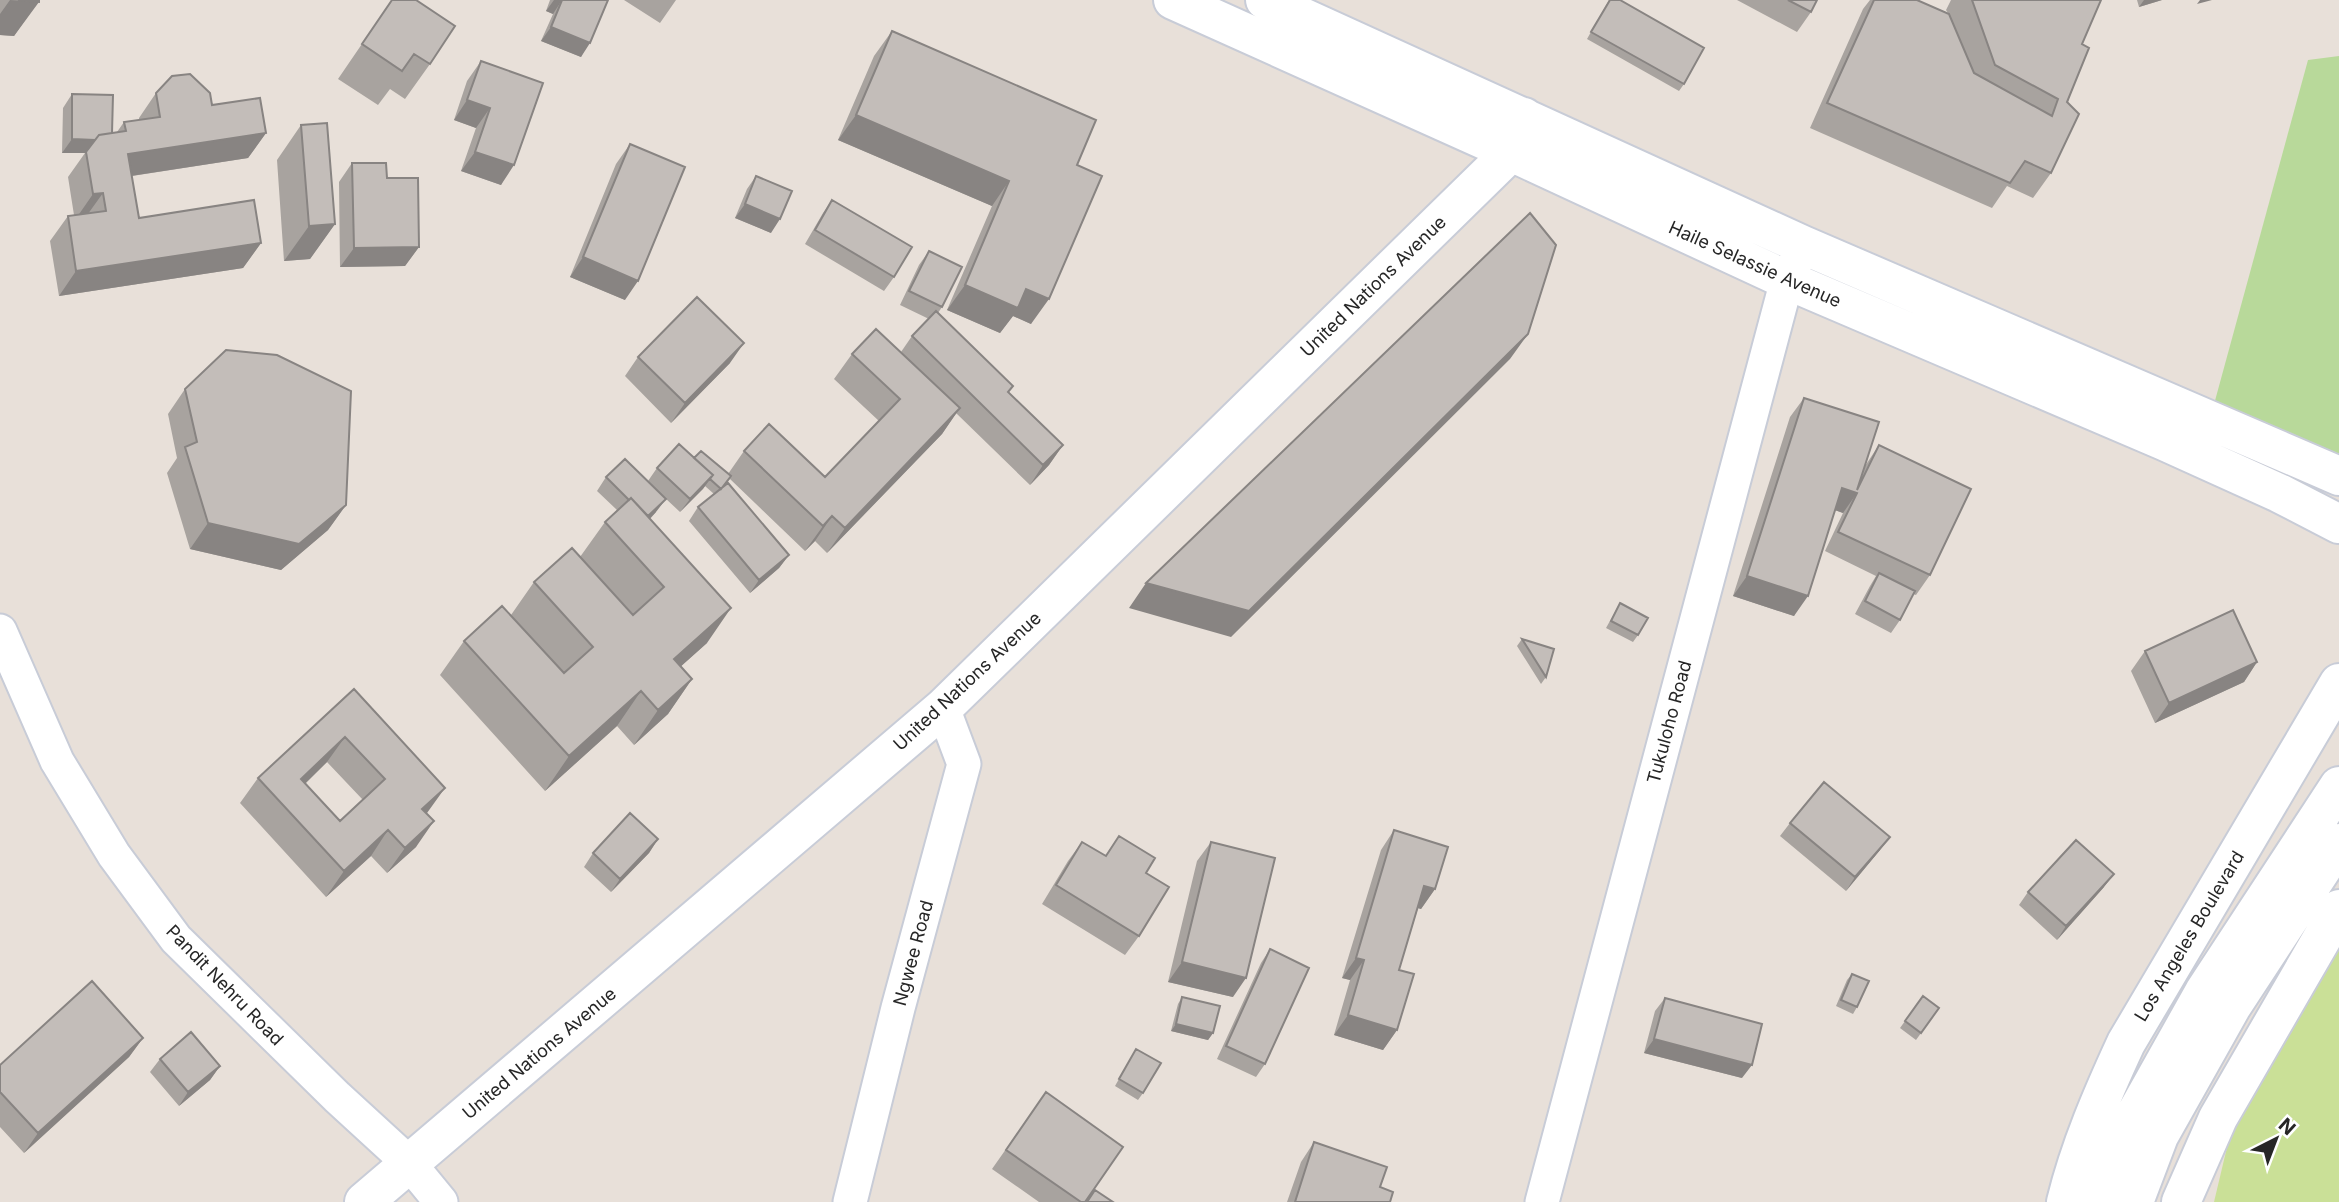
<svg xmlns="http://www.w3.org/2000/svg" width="2339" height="1202" font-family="Inter,sans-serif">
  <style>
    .green { fill: #b8d99a }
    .pitch { fill: #cae097 }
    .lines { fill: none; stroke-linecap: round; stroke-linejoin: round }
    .minor-casing { stroke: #c8ccd7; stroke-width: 37 }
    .secondary-casing { stroke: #c8ccd7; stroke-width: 42 }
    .minor { stroke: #fff; stroke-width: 33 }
    .secondary { stroke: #fff; stroke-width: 38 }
    .wall { fill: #a8a39f; fill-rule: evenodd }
    .shaded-wall { fill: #888482 }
    .building { fill: #c3bdb9; stroke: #888482; stroke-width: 2; fill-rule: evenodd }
    .labels { text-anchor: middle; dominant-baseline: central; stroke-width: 5; stroke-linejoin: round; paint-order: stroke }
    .street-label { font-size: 18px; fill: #262626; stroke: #fff }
  </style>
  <rect width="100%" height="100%" fill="#e8e0d9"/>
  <!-- green -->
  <path class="green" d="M2339 56V460L2213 408 2308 60Z"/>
  <!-- pitch -->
  <path class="pitch" d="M2339 931V1202H2214L2238 1101Z"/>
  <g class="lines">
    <!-- minor casing -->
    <g class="minor-casing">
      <path id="minor" d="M0 631 57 761 114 855 176 939 337 1097 409 1163 441 1202
        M850 1202 898 1008 964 764 943 708
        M1542 1202 1787 280 1798 257"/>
    </g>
    <!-- secondary casing -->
    <g class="secondary-casing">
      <path id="secondary" d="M1173 0 1511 152 1787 280 2164 441 2279 493 2339 524
        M1265 0 1803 245 2339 476
        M364 1202 943 708 1511 152 1524 117
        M2066 1202C2080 1146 2102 1095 2126 1043L2339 683
        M2101 1202 2130 1124 2204 992 2339 786
        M2134 1202 2159 1136 2232 1006 2339 843
        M2181 1202 2218 1118 2339 909"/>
    </g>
    <!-- minor -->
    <use href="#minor" class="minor"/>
    <!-- secondary -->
    <use href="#secondary" class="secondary"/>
  </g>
  <!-- wall -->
  <path class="wall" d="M0 0H39L14 36 0 35Z
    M392 0 430 64 405 99 390 89 378 105 338 79Z
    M550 0H608L581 57 541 41 553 14 546 11Z
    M624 0H676L660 23Z
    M1609 0 1684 84 1679 91 1587 39Z
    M1737 0H1817L1811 12 1797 32Z
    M1870 0H1917L1948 13 1946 10 1951 0H2101L2082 44 2051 173 2033 198 2007 186 1992 208 1810 128 1863 9Z
    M2137 0H2162L2139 7Z
    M892 31 1077 165 1031 324 1013 316 1000 333 947 310 992 206 838 140 874 56Z
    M481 61 543 83 501 185 461 171 476 128 454 120 467 81Z
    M156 93 212 105 266 133 248 158 132 176 139 218 261 243 243 268 59 296 50 241 68 216 74 215 68 177 85 153H62L63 108 72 94 112 133 117 132 124 122 139 120V118Z
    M301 125 335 224 310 259 284 261 277 160Z
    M630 144 625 300 570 277 616 164Z
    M352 163 387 178 419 247 405 266 340 267 339 182Z
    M756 176 771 233 735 218 747 189Z
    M832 200 894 277 884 291 805 244 823 213Z
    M929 251 942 307 938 313 1009 393 1063 445 1049 465 1030 485 956 413 942 434 827 553 815 541 805 551 730 479 725 485 789 555 779 568 750 593 689 521 698 507 714 494 705 486 680 512 648 482 656 512 650 519 707 643 681 666 692 679 668 714 634 745 617 726 545 791 440 675 464 641 511 615 534 582 633 614 580 557 605 522 617 510 597 491 606 477 648 481 657 468 694 458 728 474 744 451 825 477 879 421 834 379 852 354 901 352 912 336 929 319 900 305 919 265Z
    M638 357 730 363 671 423 625 376Z
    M185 389 346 505 328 530 281 570 190 549 167 473 177 458 168 414Z
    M1804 398 1865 466 1879 445 1930 575 1916 595 1913 594 1900 620 1891 633 1855 614 1870 586 1876 576 1825 551 1843 513 1835 510 1794 616 1733 596 1790 417Z
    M1620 603 1638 635 1633 642 1606 628Z
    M1522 639 1546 677 1541 684 1517 646Z
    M2145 651 2257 662 2244 682 2155 723 2131 671Z
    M354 689 426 814 416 847 387 873 371 856 326 897 240 803 258 778ZM327 762 363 800 340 821 305 784Z
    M1790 823 1880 850 1846 891 1780 836Z
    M1394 830 1435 889 1421 909 1418 908 1399 970 1397 1030 1383 1050 1334 1035 1350 980 1342 978 1381 850Z
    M1119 836 1146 873 1139 936 1125 955 1042 904 1068 861 1082 842 1105 856Z
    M658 839 649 853 611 892 584 867 593 853Z
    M1211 842 1233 997 1168 982 1197 861Z
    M2104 887 2057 940 2019 905 2028 892Z
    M1270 949 1265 1064 1256 1077 1217 1059 1261 963Z
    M1852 974 1857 1007 1853 1014 1836 1006 1847 980Z
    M1923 996 1939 1008 1916 1040 1900 1028Z
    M1182 997 1213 1033 1208 1040 1171 1031 1178 1004Z
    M1665 998 1742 1078 1644 1053 1655 1011Z
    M143 1038 129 1057 24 1153 0 1127V1065Z
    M1136 1049 1143 1093 1138 1100 1115 1086Z
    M160 1059 220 1066 210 1080 179 1106 150 1072Z
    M1046 1092 1085 1202H1039L992 1169Z
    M1314 1142 1380 1187 1390 1202H1287L1301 1162Z"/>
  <!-- shaded-wall -->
  <path class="shaded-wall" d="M10 0 39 2 14 36 0 35V14Z
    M554 0H562L553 14 546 11Z
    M2144 0H2162L2139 7Z
    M2200 0H2212L2197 4Z
    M551 27 590 43 581 57 541 41Z
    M467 100 490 108 476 128 454 120Z
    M856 115 1009 181 992 206 838 140Z
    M266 133 248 158 111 179 128 154Z
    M72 139 112 140 102 153H62Z
    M475 152 514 165 501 185 461 171Z
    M103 193 85 218 75 220 93 194Z
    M745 204 780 219 771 233 735 218Z
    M335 224 310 259 284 261 309 226Z
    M261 243 243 268 59 296 76 271Z
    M419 247 405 266 340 267 354 248Z
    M583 257 638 281 625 300 570 277Z
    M965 285 1026 289 1049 299 1031 324 1013 316 1000 333 947 310Z
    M1528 334 1510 359 1231 637 1129 608 1146 583Z
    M744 343 730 363 671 423 685 403Z
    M960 408 942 434 827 553 845 528Z
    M1063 445 1049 465 1030 485 1043 465Z
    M713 475 703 489 680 512 690 499Z
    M1842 488 1857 493 1843 513 1829 508Z
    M666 499 656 512 638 531 647 517Z
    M346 505 328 530 281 570 190 549 208 523Z
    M832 516 815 541 805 551 823 526Z
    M789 555 779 568 750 593 759 580Z
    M1747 576 1808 596 1794 616 1733 596Z
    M731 608 707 643 650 694 674 659Z
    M2257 662 2244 682 2155 723 2169 703Z
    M692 679 668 714 634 745 658 710Z
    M641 691 617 726 545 791 569 756Z
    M345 737 327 762 283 805 301 779Z
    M445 788 427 813 404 834 422 809Z
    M434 821 416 847 387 873 405 848Z
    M388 830 371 856 326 897 344 871Z
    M1890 837 1880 850 1846 891 1855 877Z
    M658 839 649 853 611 892 620 879Z
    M2114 874 2104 887 2057 940 2066 926Z
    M1424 886 1435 889 1421 909 1411 906Z
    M1356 958 1364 960 1350 980 1342 978Z
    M1182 962 1246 978 1233 997 1168 982Z
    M1348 1015 1397 1030 1383 1050 1334 1035Z
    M1176 1024 1213 1033 1208 1040 1171 1031Z
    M143 1038 129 1057 24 1153 38 1133Z
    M1654 1039 1752 1065 1742 1078 1644 1053Z
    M220 1066 210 1080 179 1106 188 1092Z"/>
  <!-- building -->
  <path class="building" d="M18 0H39V2Z
    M392 0H416L455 26 430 64 414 54 402 71 362 44Z
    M562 0H608L590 43 551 27Z
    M1610 0H1620L1704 48 1684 84 1591 32Z
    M1788 0H1817L1811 12Z
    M1874 0H1917L1949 14 1974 73 2052 116 2058 99 1995 65 1972 0H2101L2082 44 2089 48 2067 102 2079 114 2051 173 2025 161 2010 183 1827 103Z
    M892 31 1096 120 1077 165 1102 176 1049 299 1026 289 1018 308 965 285 1009 181 856 115Z
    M481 61 543 83 514 165 475 152 490 108 467 100Z
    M190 74 210 93 212 105 260 98 266 133 128 154 139 218 254 200 261 243 76 271 68 216 106 211 103 193 93 194 86 152 99 135 126 131 124 122 160 117 156 93 172 76Z
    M72 94 113 95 112 133 99 135 95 140 72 139Z
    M327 123 335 224 309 226 301 125Z
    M630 144 685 167 638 281 583 257Z
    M352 163H386L387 178H418L419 247 354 248Z
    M756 176 792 191 780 219 745 204Z
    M832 200 912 247 894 277 815 230Z
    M1530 213 1556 245 1528 334 1249 611 1146 583Z
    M929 251 962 267 942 307 909 291Z
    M697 297 744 343 685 403 638 357Z
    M936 311 1013 386 1008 392 1063 445 1043 465 912 336Z
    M876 329 960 408 845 528 832 516 823 526 744 451 769 424 825 477 900 399 852 354Z
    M226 350 277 355 351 391 346 505 299 544 208 523 185 447 197 442 185 389Z
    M1804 398 1879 422 1857 490 1879 445 1971 489 1930 575 1838 532 1857 493 1842 488 1808 596 1747 576Z
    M679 444 713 475 690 499 657 468Z
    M701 451 731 476 721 489 710 479 713 475 694 458Z
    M625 459 666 499 648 516 631 498 629 500 606 477Z
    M728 483 789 555 759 580 698 507Z
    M631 498 731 608 674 659 692 679 658 710 641 691 569 756 464 641 502 606 564 673 593 647 534 582 572 548 633 615 664 587 605 522Z
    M1879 573 1915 591 1900 620 1865 601Z
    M1620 603 1648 618 1638 635 1611 621Z
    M2233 610 2257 662 2169 703 2145 651Z
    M1522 639 1554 649 1546 677Z
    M354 689 445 788 422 809 434 821 405 848 388 830 344 871 258 778ZM345 737 385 779 340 821 301 779Z
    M1824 782 1890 837 1855 877 1790 823Z
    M630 813 658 839 620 879 593 853Z
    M1394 830 1448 847 1435 889 1424 886 1399 970 1414 974 1397 1030 1348 1015 1364 960 1356 958Z
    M1119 836 1155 858 1146 873 1169 887 1139 936 1056 885 1082 842 1106 856Z
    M2076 840 2114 874 2066 926 2028 892Z
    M1211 842 1275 858 1246 978 1182 962Z
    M1270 949 1309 968 1265 1064 1226 1046Z
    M1852 974 1869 981 1857 1007 1841 1000Z
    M92 981 143 1038 38 1133 0 1092V1065Z
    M1923 996 1939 1008 1921 1033 1905 1021Z
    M1182 997 1220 1006 1213 1033 1176 1024Z
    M1665 998 1762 1024 1752 1065 1654 1039Z
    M191 1032 220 1066 188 1092 160 1059Z
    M1136 1049 1161 1063 1143 1093 1119 1079Z
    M1046 1092 1123 1147 1085 1202H1081L1006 1150Z
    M1314 1142 1387 1167 1380 1187 1393 1192 1390 1202H1295Z
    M1095 1190 1113 1202H1087Z"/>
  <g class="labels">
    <!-- street labels -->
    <g class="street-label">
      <text transform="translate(1755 264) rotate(24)">Haile Selassie Avenue</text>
      <text transform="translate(1373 286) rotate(-44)">United Nations Avenue</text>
      <text transform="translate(967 681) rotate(-43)">United Nations Avenue</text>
      <text transform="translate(1669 722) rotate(-75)">Tukuloho Road</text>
      <text transform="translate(2189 936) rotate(-59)">Los Angeles Boulevard</text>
      <text transform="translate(913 953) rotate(-75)">Ngwee Road</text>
      <text transform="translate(225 985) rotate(46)">Pandit Nehru Road</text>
      <text transform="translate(539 1053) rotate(-40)">United Nations Avenue</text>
    </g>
  </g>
  <!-- north arrow -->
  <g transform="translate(2276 1139) rotate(42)" stroke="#ffffff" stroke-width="5" paint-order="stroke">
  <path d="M0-5L12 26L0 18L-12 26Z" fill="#262626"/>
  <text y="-10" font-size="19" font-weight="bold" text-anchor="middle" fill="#262626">N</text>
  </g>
</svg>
